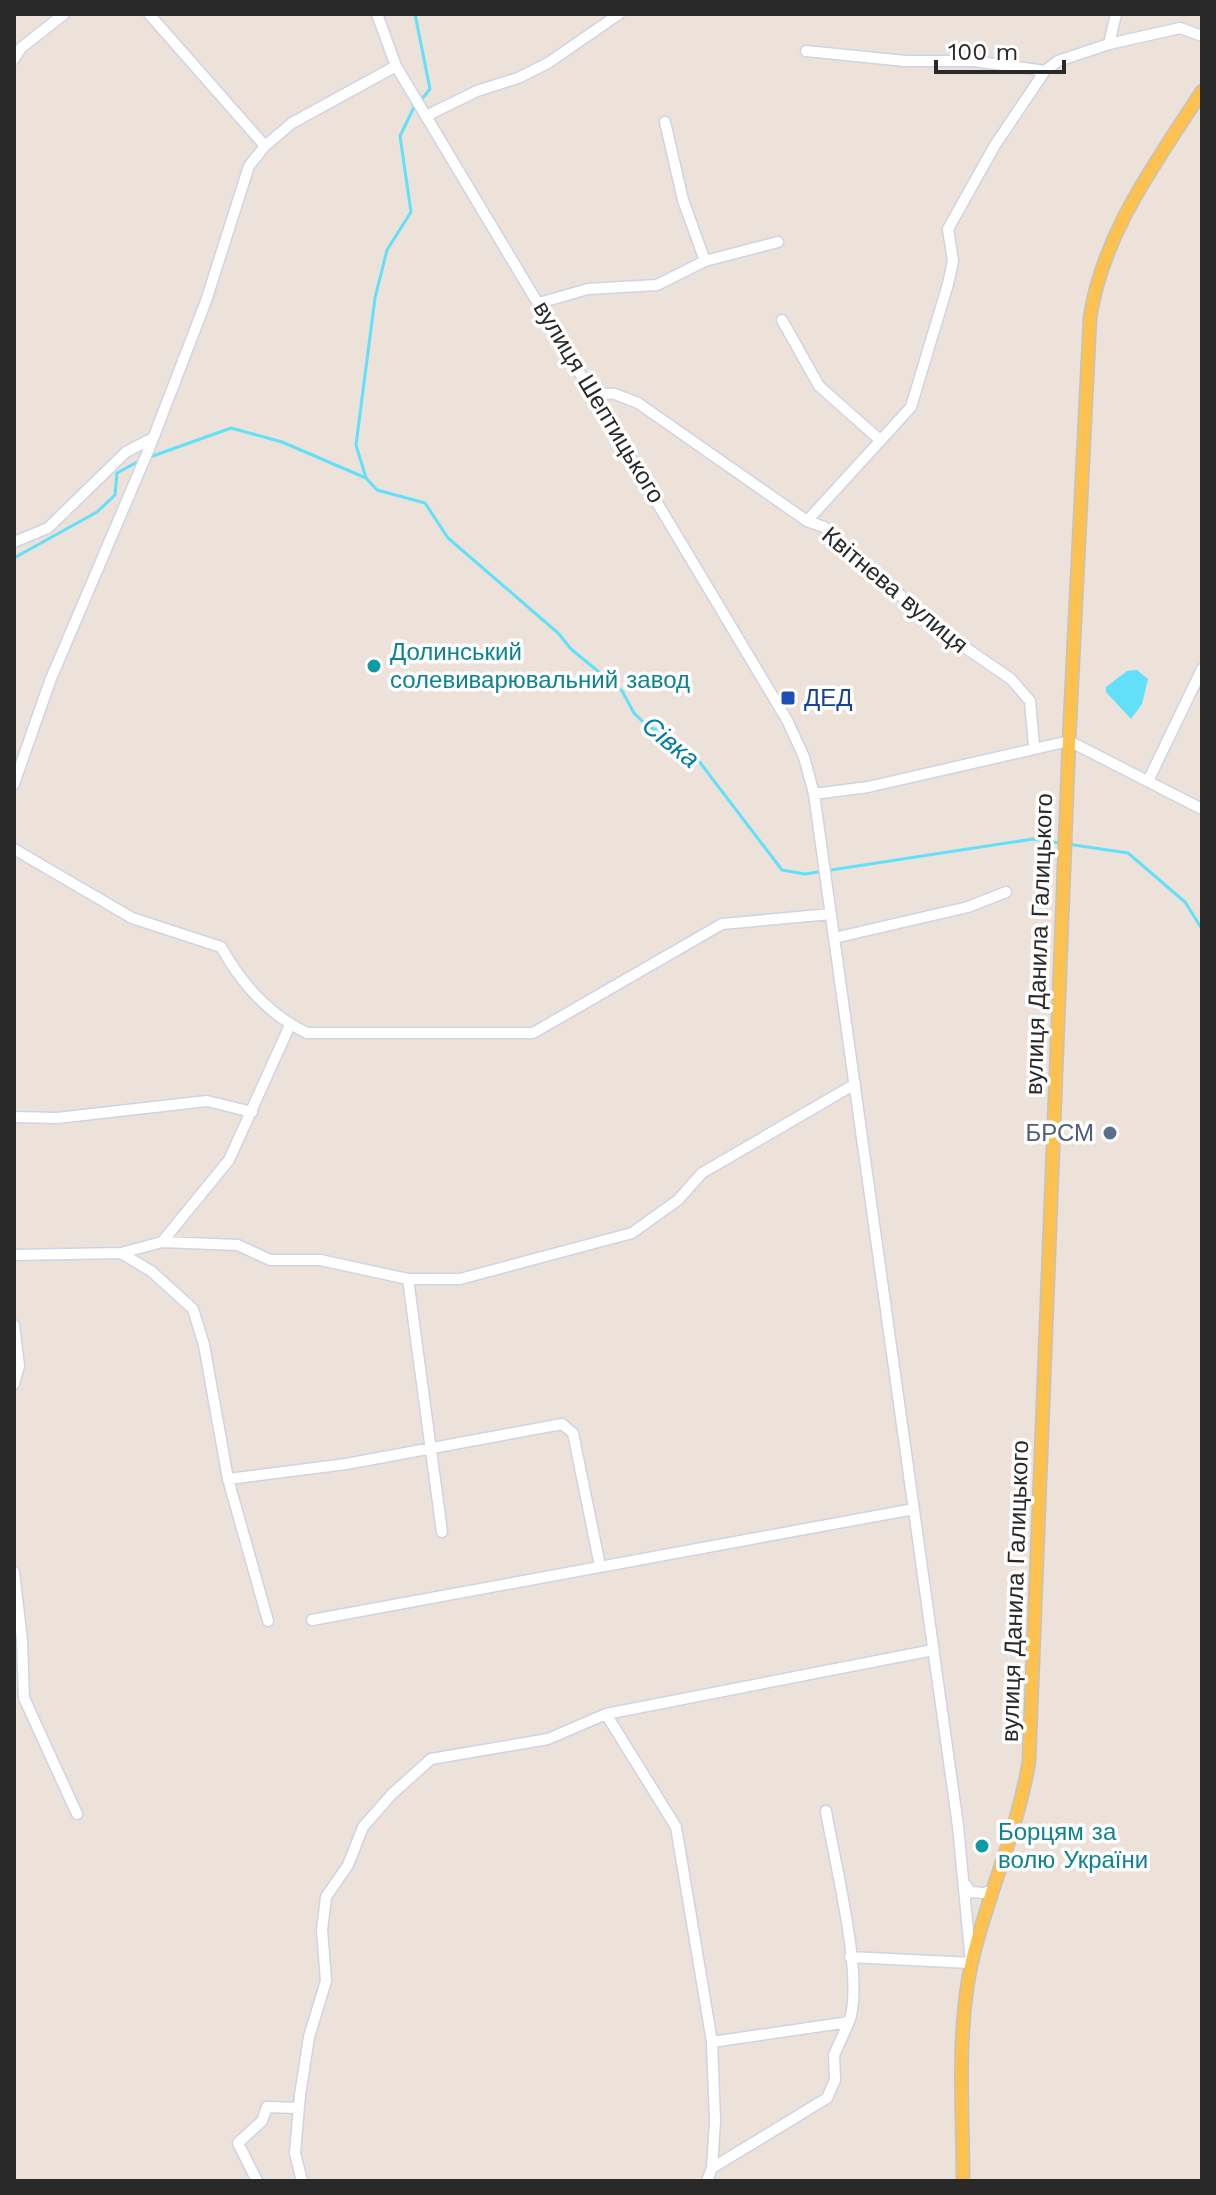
<svg xmlns="http://www.w3.org/2000/svg" width="1216" height="2195" font-family="'Work Sans',sans-serif">
  <style>
    .water { fill: #62e0f9 }
    .lines { fill: none; stroke-linecap: round; stroke-linejoin: round }
    .stream { stroke: #62e0f9; stroke-width: 3 }
    .minor-casing { stroke: #ced4e3; stroke-width: 13 }
    .major-casing { stroke: #c3c3c3; stroke-width: 15 }
    .minor { stroke: #fff; stroke-width: 10 }
    .major { stroke: #fcc14e; stroke-width: 12 }
    .culture-dot { fill: #0f9aa8; stroke: #fff; stroke-width: 3 }
    .transit-dot { fill: #1a4fb4; stroke: #fff; stroke-width: 3 }
    .service-dot { fill: #5c6f8a; stroke: #fff; stroke-width: 3 }
    .labels { text-anchor: middle; dominant-baseline: central; stroke-width: 7; stroke-linejoin: round; paint-order: stroke }
    .street-label { font-size: 24px; fill: #292929; stroke: #fff }
    .culture-label { font-size: 24px; fill: #0d838f; stroke: #fff; text-anchor: start }
    .transit-label { font-size: 24px; fill: #164399; stroke: #fff; text-anchor: start }
    .service-label { font-size: 24px; fill: #4e5e75; stroke: #fff; text-anchor: end }
    .water-label { font-size: 26px; font-style: italic; fill: #027da3; stroke: #fff }
  </style>
  <rect width="100%" height="100%" fill="#ece2d9"/>
  <!-- water -->
  <path class="water" d="M1137 670 1148 679 1142 704 1131 719 1106 692V687L1127 671Z"/>
  <g class="lines">
    <!-- stream -->
    <path class="stream" d="M415 14 430 89 421 100
      M150 457 231 428 282 442 366 478 377 490 425 503 448 538 558 633 571 649 622 691 634 713 647 726 666 734 695 756 782 870 805 874 1033 839 1060 843
      M366 478 356 445 375 298 387 250 411 212 400 136 415 105
      M14 558 97 512 115 495 117 473 139 461
      M1067 844 1128 853 1185 902 1202 929"/>
    <!-- minor casing -->
    <g class="minor-casing">
      <path id="minor" d="M149 14 265 146
        M377 14 396 66 787 720 804 757 814 794 958 1826 971 1963 850 1957
        M1109 44 1116 14
        M806 51 905 61H974L1045 71
        M14 59 21 48 64 14
        M426 116 477 91 518 78 548 63 619 14
        M665 122 683 200 705 261
        M539 303 588 289 657 285 705 261 778 242
        M782 320 819 386 880 440
        M594 393 615 394 638 403 807 521 824 527 938 629 1011 679 1030 701 1034 746
        M807 521 911 407 948 284 953 261 948 229 995 145 1045 71 1058 61 1109 44 1180 28 1202 36
        M14 542 48 528 126 452 153 438
        M1148 781 1202 669
        M14 784 50 681 151 444 206 301 249 166 265 146 292 123 396 66
        M814 794 868 787 1069 741 1202 809
        M14 849 132 918 221 947C242 984 268 1014 307 1033H533L722 924 831 914
        M834 938 968 907 1006 892
        M14 1117 57 1118 207 1101 252 1112
        M162 1242 229 1160 290 1025
        M121 1253 151 1271 193 1309 204 1345 228 1479 268 1621
        M14 1255 121 1253 162 1242 238 1245 270 1260H320L408 1279H460L632 1233 678 1200 702 1173 855 1084
        M408 1279 442 1532
        M14 1325 19 1366 14 1384
        M228 1479 346 1464 562 1424 573 1433 600 1566
        M14 1572 22 1640 24 1698 77 1814
        M312 1620 914 1509
        M606 1714 676 1827 712 2042 715 2121 712 2168 707 2181
        M965 1884 970 1892 985 1893 994 1889
        M712 2042 849 2022C865 1980 834 1860 826 1811
        M712 2168 827 2098 835 2080 834 2055 849 2022
        M257 2181 238 2143 262 2121 267 2107 299 2108
        M302 2181 295 2153 300 2095 309 2037 326 1981 322 1930 326 1897 348 1865 363 1827 392 1794 431 1759 548 1739 606 1714 933 1650"/>
    </g>
    <!-- major casing -->
    <g class="major-casing">
      <path id="major" d="M963 2181C963 2110 956 2031 972 1961 988 1893 1018 1830 1029 1761L1069 741 1090 318C1103 232 1156 163 1202 91"/>
    </g>
    <!-- minor -->
    <use href="#minor" class="minor"/>
    <!-- major -->
    <use href="#major" class="major"/>
  </g>
  <!-- markers -->
  <g class="culture-dot">
    <circle cx="374" cy="666" r="8"/>
    <circle cx="982" cy="1846" r="8"/>
  </g>
  <rect class="transit-dot" x="780" y="690" width="16" height="16" rx="4"/>
  <circle class="service-dot" cx="1110" cy="1133" r="8"/>
  <g class="labels">
    <!-- street labels -->
    <g class="street-label">
      <text transform="translate(599 402) rotate(59)">вулиця Шептицького</text>
      <text transform="translate(895 590) rotate(40)">Квітнева вулиця</text>
      <text transform="translate(1039 944) rotate(-88)">вулиця Данила Галицького</text>
      <text transform="translate(1015 1591) rotate(-88)">вулиця Данила Галицького</text>
    </g>
    <!-- culture labels -->
    <g class="culture-label">
      <text x="390" y="652">Долинський<tspan x="390" dy="28">солевиварювальний завод</tspan></text>
      <text x="998" y="1832">Борцям за<tspan x="998" dy="28">волю України</tspan></text>
    </g>
    <!-- transit labels -->
    <g class="transit-label">
      <text x="804" y="698">ДЕД</text>
    </g>
    <!-- service labels -->
    <g class="service-label">
      <text x="1094" y="1133">БРСМ</text>
    </g>
    <!-- water labels -->
    <g class="water-label">
      <text transform="translate(671 742) rotate(39)">Сівка</text>
    </g>
  </g>
  <!-- border -->
  <rect width="1216" height="2195" fill="none" stroke="#292929" stroke-width="32"/>
  <!-- scale -->
  <path d="M936 60v12h128v-12" fill="none" stroke="#292929" stroke-width="4"/>
  <text x="948" y="60" font-size="24" fill="#292929" stroke="#ffffff" stroke-width="6" paint-order="stroke">100 m</text>
</svg>
